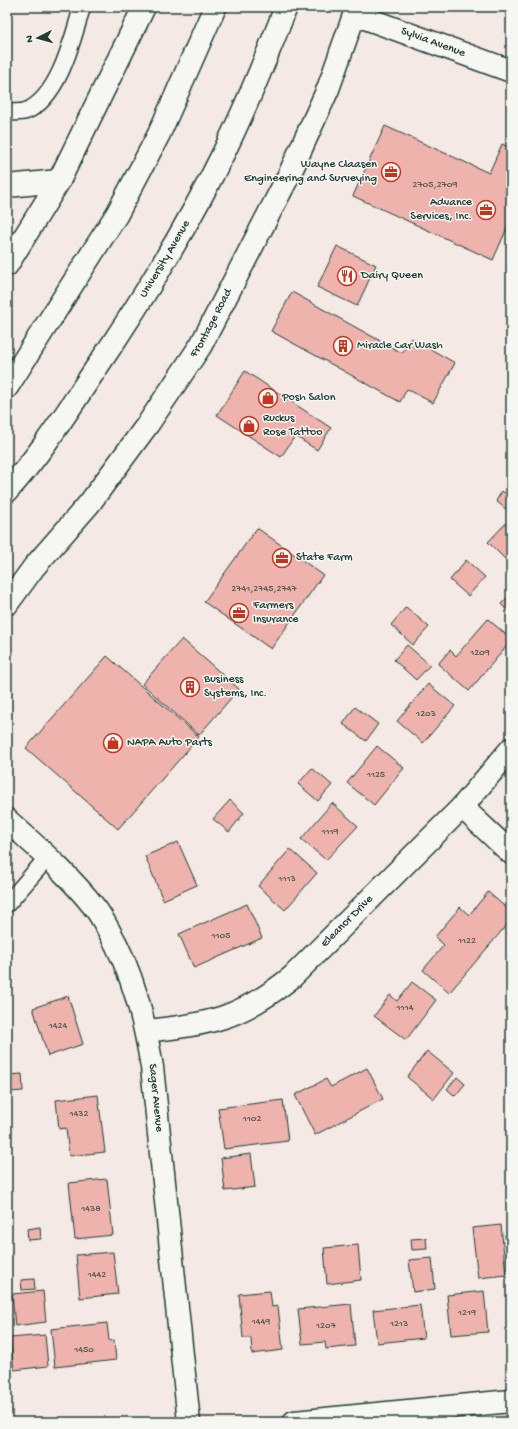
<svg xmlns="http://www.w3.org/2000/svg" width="518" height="1429" viewBox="0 0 518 1429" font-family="'Gochi Hand',sans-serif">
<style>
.building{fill:#eeb3ad;stroke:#1f3d34}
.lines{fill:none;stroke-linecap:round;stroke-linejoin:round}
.service-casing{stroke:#1f3d34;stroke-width:19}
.minor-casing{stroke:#1f3d34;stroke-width:25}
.primary-casing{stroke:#1f3d34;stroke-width:25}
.service{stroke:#f6f6f2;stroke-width:16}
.minor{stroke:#f6f6f2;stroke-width:22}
.primary{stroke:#f6f6f2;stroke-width:22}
.labels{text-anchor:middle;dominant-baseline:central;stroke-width:3;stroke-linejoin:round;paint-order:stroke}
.number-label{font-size:10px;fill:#535a52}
.street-label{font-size:12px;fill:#1f3d34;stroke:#f6f6f2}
.poi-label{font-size:12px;fill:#1f3d34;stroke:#f6f6f2;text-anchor:start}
</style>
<rect width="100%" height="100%" fill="#f4e9e4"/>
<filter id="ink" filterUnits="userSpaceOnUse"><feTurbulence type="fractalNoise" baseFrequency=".025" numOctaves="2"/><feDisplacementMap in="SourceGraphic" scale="8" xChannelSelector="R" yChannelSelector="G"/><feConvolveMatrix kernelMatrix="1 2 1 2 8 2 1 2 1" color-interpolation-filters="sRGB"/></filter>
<g filter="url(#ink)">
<g class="building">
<path d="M385,126l104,47 13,-29 9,4v71l-18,41 -140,-64z"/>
<path d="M337,246l39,19 -19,41 -40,-19z"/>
<path d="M292,292l110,61 9,-15 44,25 -22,40 -26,-14 -7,13 -129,-71z"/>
<path d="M245,371l86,57 -14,22 -22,-14 -14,21 -64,-42z"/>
<path d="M502,491l9,6v5l-5,7 -10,-8z"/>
<path d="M507,522l4,4 -1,38 -22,-22z"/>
<path d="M257,528l66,47 -52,74 -67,-47z"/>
<path d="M466,560l19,17 -17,19 -18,-16z"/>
<path d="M511,594v21l-10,-11z"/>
<path d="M406,607l23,20 -16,18 -22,-20z"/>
<path d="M488,619l23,20v2l-42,50 -31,-27 12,-14 6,6z"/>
<path d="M182,639l57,50 -40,46 -57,-51z"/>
<path d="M407,645l23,20 -14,15 -22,-20z"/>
<path d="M107,656l92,81 -81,92 -92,-81z"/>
<path d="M428,684l27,22 -32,37 -26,-22z"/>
<path d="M355,707l23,17 -12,17 -23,-17z"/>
<path d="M377,746l27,22 -30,37 -27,-22z"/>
<path d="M312,768l20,17 -14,16 -20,-17z"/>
<path d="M230,800l14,13 -15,19 -16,-13z"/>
<path d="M332,803l26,23 -32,34 -25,-21z"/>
<path d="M178,842l19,43 -34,15 -18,-44z"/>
<path d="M290,849l27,24 -32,37 -27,-24z"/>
<path d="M488,892l23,20v8l-62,73 -26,-23 21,-25 -9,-8 25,-30 9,8z"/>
<path d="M247,904l15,34 -68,30 -15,-34z"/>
<path d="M412,982l24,18 -30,40 -32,-24 16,-21 7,6z"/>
<path d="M68,996l15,48 -35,12 -15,-48z"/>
<path d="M427,1051l27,22 -20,26 -27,-22z"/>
<path d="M367,1068l16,31 -68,36 -20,-40 31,-16 5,8z"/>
<path d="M22,1074l1,17 -14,1 -2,-17z"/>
<path d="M457,1077l8,7 -10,12 -8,-7z"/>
<path d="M98,1095l7,57 -36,4 -3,-28 -7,1 -3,-29z"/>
<path d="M283,1100l5,41 -64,8 -6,-41z"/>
<path d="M251,1154l4,33 -30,4 -4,-33z"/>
<path d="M107,1179l6,56 -38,4 -6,-56z"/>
<path d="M501,1225l5,50 -28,3 -6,-50z"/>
<path d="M40,1227l1,12 -13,1 -1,-11z"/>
<path d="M511,1234v36h-2l-4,-35z"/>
<path d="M426,1238l1,11 -15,1 -1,-11z"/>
<path d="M358,1245l3,35 -34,4 -3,-36z"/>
<path d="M113,1252l5,42 -38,4 -4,-43z"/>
<path d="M432,1258l3,31 -22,3 -4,-32z"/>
<path d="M34,1279l1,10 -13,1 -1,-10z"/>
<path d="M43,1291l3,31 -31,4 -3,-32z"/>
<path d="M270,1291l2,16 6,-1 5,44 -31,4 -1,-16h-8l-4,-44z"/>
<path d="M484,1291l4,41 -37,3 -4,-40z"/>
<path d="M351,1304l4,42 -29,3 -1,-7 -23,2 -4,-35z"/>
<path d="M420,1305l4,33 -47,5 -4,-33z"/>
<path d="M107,1323l2,18 5,-1 2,20 -61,7 -4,-38z"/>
<path d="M45,1335l3,31 -34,4 -4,-32z"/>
</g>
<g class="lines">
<g class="service-casing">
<g id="service">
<path d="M7,112c6,0 13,1 19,-1 33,-13 47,-73 56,-104"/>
<path d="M7,904l41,-47"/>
</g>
</g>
<g class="minor-casing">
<g id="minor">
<path id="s1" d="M354,14l157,57"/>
<path d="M7,186l52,-5"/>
<path d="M7,265l52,-84 85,-174"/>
<path id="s2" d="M7,604l27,-37 55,-63 59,-80 53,-79 89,-172 38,-84 29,-82"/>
<path d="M462,807l49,46"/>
<path id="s3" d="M7,820c31,28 63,56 88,88 5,6 9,14 13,21 25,43 36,90 44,138l37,355"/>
<path id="s4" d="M146,1031c64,-7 94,-12 146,-54l170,-170 49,-58"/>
<path d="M294,1422l217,-21"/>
</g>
</g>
<g class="primary-casing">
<g id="primary">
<path d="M7,387l110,-173 42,-80 56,-127"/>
<path id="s5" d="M7,491c32,-35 58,-76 84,-115 49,-72 95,-146 133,-224 23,-47 43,-96 62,-145"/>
</g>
</g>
<use href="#service" class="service"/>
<use href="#minor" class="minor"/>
<use href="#primary" class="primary"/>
</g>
</g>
<defs>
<g id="office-ring" transform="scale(1)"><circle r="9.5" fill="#f6f6f2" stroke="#c8321e" stroke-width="1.5"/><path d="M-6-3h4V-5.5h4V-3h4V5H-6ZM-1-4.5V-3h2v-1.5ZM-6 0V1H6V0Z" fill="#c8321e"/></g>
<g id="restaurant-ring" transform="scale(1)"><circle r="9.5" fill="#f6f6f2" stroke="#c8321e" stroke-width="1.5"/><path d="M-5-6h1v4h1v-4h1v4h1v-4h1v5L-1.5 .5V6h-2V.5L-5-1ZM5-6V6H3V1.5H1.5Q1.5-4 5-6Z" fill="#c8321e"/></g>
<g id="building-ring" transform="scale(1)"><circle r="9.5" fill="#f6f6f2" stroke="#c8321e" stroke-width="1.5"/><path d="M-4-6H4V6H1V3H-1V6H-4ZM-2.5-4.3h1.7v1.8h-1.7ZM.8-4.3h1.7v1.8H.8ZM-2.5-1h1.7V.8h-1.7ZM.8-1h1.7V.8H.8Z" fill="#c8321e"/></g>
<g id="shop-ring" transform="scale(1)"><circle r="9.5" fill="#f6f6f2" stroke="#c8321e" stroke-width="1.5"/><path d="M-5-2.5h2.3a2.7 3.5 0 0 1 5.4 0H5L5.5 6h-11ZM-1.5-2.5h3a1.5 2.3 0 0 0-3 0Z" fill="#c8321e"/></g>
</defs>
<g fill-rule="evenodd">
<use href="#office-ring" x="391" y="172"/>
<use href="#office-ring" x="486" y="210"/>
<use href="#restaurant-ring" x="347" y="276"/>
<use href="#building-ring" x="343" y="346"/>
<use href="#shop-ring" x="268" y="398"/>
<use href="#shop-ring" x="249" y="426"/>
<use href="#office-ring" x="282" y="558"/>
<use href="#office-ring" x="239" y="613"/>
<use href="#building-ring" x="190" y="687"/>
<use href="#shop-ring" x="113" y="743"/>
</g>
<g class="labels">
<g class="number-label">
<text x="435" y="185">2705,2709</text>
<text x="264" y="589">2741,2745,2747</text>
<text x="480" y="653">1209</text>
<text x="426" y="714">1203</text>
<text x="376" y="775">1125</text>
<text x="330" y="832">1119</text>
<text x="287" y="879">1113</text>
<text x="221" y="936">1105</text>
<text x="467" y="941">1122</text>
<text x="405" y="1008">1114</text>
<text x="58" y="1026">1424</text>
<text x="79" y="1114">1432</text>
<text x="252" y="1119">1102</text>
<text x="91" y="1209">1438</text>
<text x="97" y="1275">1442</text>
<text x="467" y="1313">1219</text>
<text x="261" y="1322">1449</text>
<text x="399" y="1324">1213</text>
<text x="326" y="1326">1207</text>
<text x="84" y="1350">1450</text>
</g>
<g class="street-label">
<text stroke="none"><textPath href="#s1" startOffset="84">Sylvia Avenue</textPath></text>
<text stroke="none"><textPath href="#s5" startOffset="281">University Avenue</textPath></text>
<text stroke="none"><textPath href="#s2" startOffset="348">Frontage Road</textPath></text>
<text stroke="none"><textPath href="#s4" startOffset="237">Eleanor Drive</textPath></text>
<text stroke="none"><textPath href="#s3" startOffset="326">Sager Avenue</textPath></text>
</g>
<g class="poi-label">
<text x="377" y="165" text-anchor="end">Wayne Claasen<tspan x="377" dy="14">Engineering and Surveying</tspan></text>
<text x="472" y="203" text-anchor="end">Advance<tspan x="472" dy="14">Services, Inc.</tspan></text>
<text x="361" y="276">Dairy Queen</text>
<text x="357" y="346">Miracle Car Wash</text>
<text x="282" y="398">Posh Salon</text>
<text x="263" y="419">Ruckus<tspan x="263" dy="14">Rose Tattoo</tspan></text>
<text x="296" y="558">State Farm</text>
<text x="253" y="606">Farmers<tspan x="253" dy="14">Insurance</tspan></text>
<text x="204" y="680">Business<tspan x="204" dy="14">Systems, Inc.</tspan></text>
<text x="127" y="743">NAPA Auto Parts</text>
</g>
</g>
<rect width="518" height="1429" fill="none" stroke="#f6f6f2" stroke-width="24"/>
<rect x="12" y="12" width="494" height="1405" fill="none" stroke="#1f3d34" stroke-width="1.5" filter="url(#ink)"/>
<g transform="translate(38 38) rotate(264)" stroke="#f6f6f2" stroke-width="3" paint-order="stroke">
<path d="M0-3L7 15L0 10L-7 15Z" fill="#1f3d34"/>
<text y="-6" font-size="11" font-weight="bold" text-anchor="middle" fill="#1f3d34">N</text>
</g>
</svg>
